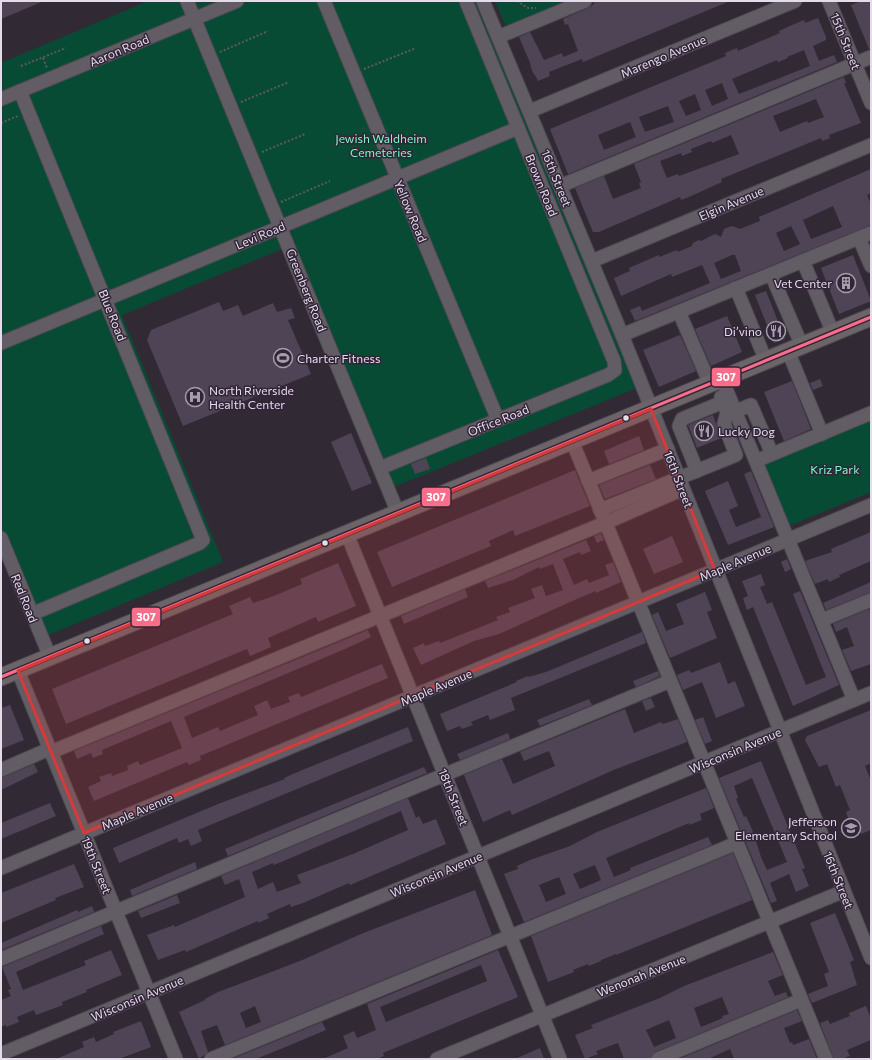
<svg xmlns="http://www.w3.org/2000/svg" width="872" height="1060" viewBox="0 0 872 1060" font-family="Commissioner,sans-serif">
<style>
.green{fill:#074b35}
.building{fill:#4f4455;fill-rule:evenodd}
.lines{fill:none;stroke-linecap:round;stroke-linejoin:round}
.minor-casing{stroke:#4d4851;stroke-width:15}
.major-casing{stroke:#4d4851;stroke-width:19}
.path{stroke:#5d5960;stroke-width:2;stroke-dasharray:2 2;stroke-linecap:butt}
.minor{stroke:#625c64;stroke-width:13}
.major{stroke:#6c6467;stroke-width:17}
.bus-1-casing{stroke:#322539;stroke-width:6}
.bus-1{stroke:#fb6d88;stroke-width:3}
.marked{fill:#d73a3b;fill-opacity:0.2;stroke:#d73a3b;stroke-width:3;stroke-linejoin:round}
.bus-dot{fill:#e4dce8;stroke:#322539;stroke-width:1.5}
.labels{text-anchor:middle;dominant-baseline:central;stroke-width:3;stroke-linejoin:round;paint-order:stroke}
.street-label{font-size:12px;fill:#e4dce8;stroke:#322539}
.park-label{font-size:12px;fill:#7cfcc4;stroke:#322539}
.poi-label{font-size:12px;fill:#e4dce8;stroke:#322539;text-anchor:end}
.line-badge{stroke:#322539;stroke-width:1.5}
.badge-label{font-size:11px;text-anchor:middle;font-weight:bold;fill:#fff}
</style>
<rect width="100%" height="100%" fill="#312a35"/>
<g class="green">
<path d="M148,1h329l160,387 -248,101 -5,6 -102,-246 -160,66 101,247 -177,74 -45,-86v-487z"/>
<path d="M495,1h79l-67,28z"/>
<path d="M871,417v75l-87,36 -26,-64z"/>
</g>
<g class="building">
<path d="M1,1h43l-43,18z"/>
<path d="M593,1h137l-147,61 -1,-3 -33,13 1,4 -12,5 -3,-6h-1l-4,-10h1l-12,-28 11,-5 14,28 18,-7 1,4 15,-6 -10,-27 -3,1 -2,-6 25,-11 6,-4z"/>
<path d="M861,1h10v48h-2l-18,-44z"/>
<path d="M818,18l8,19v3l-13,6 6,15 15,-6 3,7 -269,112 -18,-45 176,-73 -1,-3 12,-5 1,3 42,-18 -1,-2 13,-6 12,-5 1,3zM804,50l6,16 -71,28 -7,-15 45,-19 1,2 10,-4 -1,-1zM722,83l6,16 -16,7 -7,-16zM695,94l6,16 -15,6 -7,-15zM668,106l6,16 -29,10 -6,-15zM630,122l6,15 -32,13 -6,-15z"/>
<path d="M844,77l2,6h-2l17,40 -32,12 1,3 -8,3 -1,-3 -10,4 -90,37 1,3 -33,15 -8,3 -1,-3 -81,35h-6l-18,-44 29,-12 9,23 28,-11 -2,-5 2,-1 -7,-18zM816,99l8,18 -16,6 -1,-2 -27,11 -7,-16zM731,135l8,19 -60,22 -1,-2 -11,4 -7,-17 21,-8 1,3 10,-4 -1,-3 20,-8 1,2z"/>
<path d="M871,169v24l-4,2 4,9v21l-236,96 -5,-11 10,-4 2,5 68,-28 -8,-18 -30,12 -1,-3 -50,22 -7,-18 16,-7 -1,-3 30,-13v2l18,-7 1,2 14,-6 1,-3 6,-3 2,1 14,-7 6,3 3,-8 8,-3 8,3 20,-8 -1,-4zM833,206l9,21 -31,12 -8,-19zM791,226l9,18 -16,7 -8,-18zM732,255h3l6,16 -20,8 -7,-16z"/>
<path d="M853,255l18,46 -32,13 -18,-46z"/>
<path d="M766,291l19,48 -11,4 -19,-48z"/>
<path d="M219,302l4,9 15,-6 5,11 30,-13 4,9 14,-4 4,10 -7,2 23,54 -128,52 -36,-86 4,-10z"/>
<path d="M727,316l15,36 -31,14 -16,-37z"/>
<path d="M680,335l16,36 -37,16 -16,-37z"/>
<path d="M820,379l3,7 -10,4 -3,-7z"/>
<path d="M792,381l19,48 -27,12 -20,-49z"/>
<path d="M713,415l8,23 -24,10 -9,-23z"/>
<path d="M351,433l21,50 -20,8 -21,-49z"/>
<path d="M639,436l5,14 -35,14 -5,-13z"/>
<path d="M426,458l4,11 -15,5 -4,-10z"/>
<path d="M650,465l6,14 -51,20 -6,-14z"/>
<path d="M575,470l15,36 -75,30 -2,-6 -24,11 2,5 -99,41 -15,-35z"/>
<path d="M751,471l23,56 -46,18 -23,-54 23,-10 10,25 -9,4 7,17 25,-10 -17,-43z"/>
<path d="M871,532v29l-32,14 1,2 -11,5 -1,-3 -13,5 -10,-23 27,-9 -1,-3z"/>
<path d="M601,533l3,7 -7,3 -3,-7z"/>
<path d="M672,536l11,26 -29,12 -11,-25z"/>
<path d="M586,540l5,11 -10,4 -1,-3 -17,7 11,26 13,-6 2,4 20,-8 -4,-10 8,-3 8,20 -25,11v-2l-17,7 -80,36 -25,7 -53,24 -8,-17 11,-5 1,3 14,-5 1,2 58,-23 -2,-3 14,-5 -2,-4 27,-10 -4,-9 11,-4 4,11 17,-6 -10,-26 -13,5 -1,-2 -26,13 -25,8 -3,-7z"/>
<path d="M787,559l4,10 -6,3 -4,-10z"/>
<path d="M338,563l18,43 -38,16 -2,-5 -48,21 3,9 -21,9 -3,-7 -181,75 -14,-35 181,-75 -4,-8 21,-9 3,6 21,-7 28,-12 -2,-5z"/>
<path d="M761,574l4,11 -5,2 7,17 5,-2 34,83 20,-8 -33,-83 7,-3 39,94 -46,21 -40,-99 -6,3 -4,-12 5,-2 -6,-15z"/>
<path d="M871,582v10l-45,18 -3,-7z"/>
<path d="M465,589l3,8 -64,27 -3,-8z"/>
<path d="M705,592l7,18 -5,2 10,26 -47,20 -18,-43 6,-3 8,19 18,-7 -8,-20z"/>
<path d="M869,609l2,4v51l-20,7 -9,-21 12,-4 -7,-19 -11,5 -3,-8z"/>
<path d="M368,630l3,7 -26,12 -161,68 8,21 26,-11 2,4 38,-16 -4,-9 13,-6 4,9 19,-7 -2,-5 11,-4 2,4 81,-33 6,14 -188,78 1,4 -12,5 -2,-3 -93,39 -6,-14 13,-6 -2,-4 12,-4 1,3 16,-6 -1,-4 11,-5 2,4 42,-17 -11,-27 -69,29 1,4 -10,4 -2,-5 -14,6 -3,-8z"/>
<path d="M642,632l4,11 -135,55 4,12 -25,10 -2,-5 -17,7 2,3 -11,4 -2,-3 -13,5 -7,-17 77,-32 -1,-1 12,-5 1,1 17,-5z"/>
<path d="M720,662l8,22 7,-3 10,25 -29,12 -14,-36 -19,8 -6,-15 12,-5 2,3z"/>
<path d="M658,671l2,5 -24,11 -3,-6z"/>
<path d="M651,698l4,9 -9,4 -4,-10z"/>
<path d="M589,699l3,6 -52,21 -3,-6z"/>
<path d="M10,705l14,35 -23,9v-41z"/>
<path d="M625,709l9,24 27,-11 2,2 15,-5 9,23 -71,27 -104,46 -2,-5 -27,12 -19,-47 38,-16 11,25 42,-18 -6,-15 -25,10 -4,-9z"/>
<path d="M871,710v53l-6,3 6,15v49l-10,4 -7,-16 -5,2 -3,-8 4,-2 -10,-25 -4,2 -9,-23 -8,3 -14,-27 2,-4z"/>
<path d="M703,717l9,24 -7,3 -10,-24z"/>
<path d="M408,727l5,14 -215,89 4,11 -11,5 -3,-7 -9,4 -2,-5 -58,25 -6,-15 105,-44 67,-25 -1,-1 16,-7z"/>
<path d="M508,733l2,6 -50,21 -3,-6z"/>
<path d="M761,761l44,107 -3,1 7,17 -13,6 -7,-18 -19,9 7,18 -6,2 -52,-125zM752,778l35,84 -20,8 -6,-13 -9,-28 -6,-13 -2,1 -8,-18 2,-1 -4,-12z"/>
<path d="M34,764l4,8 -37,18v-12z"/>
<path d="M424,767l3,6 -199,83 -3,-7z"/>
<path d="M706,788l8,20 -14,6 2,6 -13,5v-2l-83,35 8,19 17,-7 -1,-2 78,-31 4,8 -188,77 -20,-48 14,-5 -1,-3 13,-6 40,-14 27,-14zM595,865l6,15 -21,9 -7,-15zM559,877l7,17 -20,8 -7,-17z"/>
<path d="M408,798l8,20 3,-2 4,8 13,-5 10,25 -96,41 -1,-2 -46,20 -12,4 -1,-3 -23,10 2,4 -11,5v-2l-72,31 -1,-2 -27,10 -11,-25 27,-10 1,2 70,-30 -6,-18 -14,6 -4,-9zM401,811l7,19 -55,24 -56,21 4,8 -24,9 -4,-10 -15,7 -6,-17 21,-9 1,2z"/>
<path d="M50,803l6,13 -55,23v-16z"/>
<path d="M733,853l19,47 -136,55v-1l-15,6v1l-12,5 -1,-2 -15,6 1,2 -26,10 -17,-46z"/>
<path d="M195,862l2,7 -65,27 -2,-6z"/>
<path d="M74,864l10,23 -29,11 1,2 -55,23v-30z"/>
<path d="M475,890l17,45 -267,110 -8,-20 -16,6 7,21 -9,7 -20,-47 26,-12v-1l13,-7 82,-31 61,-27zM255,1006l6,16 -15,6 -6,-15z"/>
<path d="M177,895l3,8 -39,15 -3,-7z"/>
<path d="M92,906l2,6 -93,38v-7l76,-33 1,2z"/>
<path d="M835,913l19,47 -4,2 7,23 -45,18 -4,-9 20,-8 -4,-12 5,-2 -19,-49z"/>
<path d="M101,926l3,8 -88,38 7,18 63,-25 -2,-4 27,-11 11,25 -36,15 1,2 -25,10 1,3 -27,10 -2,-5 -17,7 2,5 -13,5v-2l-5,2v-27l10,-4 -3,-6 3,-1 -9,-22z"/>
<path d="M498,950l20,47 -135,56 1,3 -8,3h-53l25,-11 -5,-12 11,-5 3,7 19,-8 -9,-26zM481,965l6,16 -101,41 -6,-15z"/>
<path d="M773,952l10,23 -15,6 7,15 11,-4 2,5 -133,55 -5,7h-26l-6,-16 -22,8 2,3 -13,5 -10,-24 18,-7 -2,-3 69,-27 24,-12zM722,997l7,17 -7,2 1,2 -22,9 -7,-19zM669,1020l7,18 -22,9 -8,-17z"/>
<path d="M866,1006l5,13v21l-24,10 3,6 -8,3h-8l-14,-36 8,-3 2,4 20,-8 -1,-3z"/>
<path d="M797,1010l5,11 -18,7 6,15 2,-1 1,3 16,-6 8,20h-83l-4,-10 -22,10h-29z"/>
<path d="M141,1021l10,26 -32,12h-63l28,-12 -2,-5 12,-5 2,5 18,-8 -1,-2z"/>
<path d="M322,1022l4,8 -38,16 -32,13h-24z"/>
<path d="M540,1048l4,11h-29z"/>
</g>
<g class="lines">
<g class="minor-casing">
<g id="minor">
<path d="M187,1l211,512"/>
<path d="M324,1l174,419"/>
<path d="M483,1l139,334 249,623"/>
<path d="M829,1l42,102"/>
<path d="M498,37l87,-36"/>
<path d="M20,91l183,449 -3,3 -168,71"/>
<path d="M1,99l236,-98"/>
<path d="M530,111l265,-110"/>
<path d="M560,186l311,-129"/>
<path d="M859,238l12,28"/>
<path d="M592,261l279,-116"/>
<path d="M803,261l30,72"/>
<path d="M771,274l31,72"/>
<path d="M736,288l30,73"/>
<path d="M679,312l31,72"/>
<path d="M622,335l249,-102"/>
<path d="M1,343l517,-215"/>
<path d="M788,351l34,83"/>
<path d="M722,379l132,321"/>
<path d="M736,411l15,-6 21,49"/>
<path d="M572,441l254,618"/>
<path d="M756,461l115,-48"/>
<path d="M380,468l228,-93 7,-5 -1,-9 -148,-360"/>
<path d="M697,471l-18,-45 3,-7 41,-17"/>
<path d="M588,481l80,-32"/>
<path d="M600,510l136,-55 -12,-31 3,-12 -6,-15"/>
<path d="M347,534l213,525"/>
<path d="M1,538l49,119"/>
<path d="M822,620l49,-20"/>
<path d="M18,671l158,388"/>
<path d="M51,752l554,-229 78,-34"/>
<path d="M1,770l48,-21"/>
<path d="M1,868l870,-363"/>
<path d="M1,959l669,-278"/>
<path d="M1,1054l870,-361"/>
<path d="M211,1059l526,-216"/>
<path d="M437,1059l407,-168"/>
<path d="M658,1059l143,-59"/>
</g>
</g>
<g class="major-casing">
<path id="major" d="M1,677l870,-360"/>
</g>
<g class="path">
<path d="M517,1l11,7h8"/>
<path d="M220,52l48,-21"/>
<path d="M43,58l4,10"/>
<path d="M21,66l45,-18"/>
<path d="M364,69l52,-21"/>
<path d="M241,102l48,-20"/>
<path d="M1,123l17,-7"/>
<path d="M262,152l43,-18"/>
<path d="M281,202l49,-21"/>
</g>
<use href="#minor" class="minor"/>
<use href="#major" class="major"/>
<g class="bus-1-casing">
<path id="bus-1" d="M1,677l870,-360"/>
</g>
<use href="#bus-1" class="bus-1"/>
</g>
<path class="marked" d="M651,409l64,161 -631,263 -66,-162z"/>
<defs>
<g id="building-ring" transform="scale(1)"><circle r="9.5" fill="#322539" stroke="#a59ea9" stroke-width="1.5"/><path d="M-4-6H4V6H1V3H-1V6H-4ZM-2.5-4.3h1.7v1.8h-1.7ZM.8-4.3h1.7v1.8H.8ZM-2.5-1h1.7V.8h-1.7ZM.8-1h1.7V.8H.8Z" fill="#a59ea9"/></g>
<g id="restaurant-ring" transform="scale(1)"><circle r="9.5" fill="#322539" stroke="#a59ea9" stroke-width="1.5"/><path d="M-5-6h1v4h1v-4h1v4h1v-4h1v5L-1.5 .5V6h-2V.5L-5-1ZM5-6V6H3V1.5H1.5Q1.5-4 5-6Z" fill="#a59ea9"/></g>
<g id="stadium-ring" transform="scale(1)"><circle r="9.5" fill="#322539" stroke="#a59ea9" stroke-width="1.5"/><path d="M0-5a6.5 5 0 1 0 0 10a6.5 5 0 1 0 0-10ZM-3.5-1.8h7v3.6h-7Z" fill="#a59ea9"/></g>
<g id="hospital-ring" transform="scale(1)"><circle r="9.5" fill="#322539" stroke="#a59ea9" stroke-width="1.5"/><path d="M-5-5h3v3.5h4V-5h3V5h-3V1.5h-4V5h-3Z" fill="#a59ea9"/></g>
<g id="school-ring" transform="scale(1)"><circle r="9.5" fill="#322539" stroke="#a59ea9" stroke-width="1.5"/><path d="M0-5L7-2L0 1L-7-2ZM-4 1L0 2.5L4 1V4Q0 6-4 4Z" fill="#a59ea9"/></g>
</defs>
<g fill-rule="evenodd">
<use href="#building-ring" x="846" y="283"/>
<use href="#restaurant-ring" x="776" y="331"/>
<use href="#stadium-ring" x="283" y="358"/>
<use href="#hospital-ring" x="195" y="397"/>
<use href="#restaurant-ring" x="704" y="431"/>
<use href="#school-ring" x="851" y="828"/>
</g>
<g class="bus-dot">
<circle cx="626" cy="418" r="3.5"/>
<circle cx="325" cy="543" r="3.5"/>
<circle cx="87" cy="641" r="3.5"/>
</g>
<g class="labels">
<g class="street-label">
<text transform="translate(846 41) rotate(68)">15th Street</text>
<text transform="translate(119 50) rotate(-23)">Aaron Road</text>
<text transform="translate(663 56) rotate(-23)">Marengo Avenue</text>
<text transform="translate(557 178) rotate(68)">16th Street</text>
<text transform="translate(542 185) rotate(68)">Brown Road</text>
<text transform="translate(731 203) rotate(-23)">Elgin Avenue</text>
<text transform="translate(411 211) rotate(67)">Yellow Road</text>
<text transform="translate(260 235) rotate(-23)">Levi Road</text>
<text transform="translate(307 290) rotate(68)">Greenberg Road</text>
<text transform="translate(113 315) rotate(68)">Blue Road</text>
<text transform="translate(498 420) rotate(-22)">Office Road</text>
<text transform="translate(679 479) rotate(69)">16th Street</text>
<text transform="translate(735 562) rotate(-23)">Maple Avenue</text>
<text transform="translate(25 598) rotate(68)">Red Road</text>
<text transform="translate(436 687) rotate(-23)">Maple Avenue</text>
<text transform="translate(735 750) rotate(-23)">Wisconsin Avenue</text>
<text transform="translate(454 797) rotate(68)">18th Street</text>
<text transform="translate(137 811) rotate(-23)">Maple Avenue</text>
<text transform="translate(97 865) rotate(68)">19th Street</text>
<text transform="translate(436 874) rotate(-23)">Wisconsin Avenue</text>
<text transform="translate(839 880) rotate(68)">16th Street</text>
<text transform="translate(641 975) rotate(-22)">Wenonah Avenue</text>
<text transform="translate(137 998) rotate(-23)">Wisconsin Avenue</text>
</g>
<g class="park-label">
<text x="381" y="138">Jewish Waldheim<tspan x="381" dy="14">Cemeteries</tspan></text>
<text x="835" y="469">Kriz Park</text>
</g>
<g class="poi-label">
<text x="832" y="283">Vet Center</text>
<text x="762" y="331">Di’vino</text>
<text x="297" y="358" text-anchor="start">Charter Fitness</text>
<text x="209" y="390" text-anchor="start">North Riverside<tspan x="209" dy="14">Health Center</tspan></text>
<text x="718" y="431" text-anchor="start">Lucky Dog</text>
<text x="837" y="821">Jefferson<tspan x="837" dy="14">Elementary School</tspan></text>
</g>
</g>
<g class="line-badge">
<rect x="711" y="367" width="30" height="20" rx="4" fill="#fb6d88"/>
<rect x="421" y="487" width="30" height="20" rx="4" fill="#fb6d88"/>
<rect x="131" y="607" width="30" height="20" rx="4" fill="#fb6d88"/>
</g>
<g class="badge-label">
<text x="726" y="381">307</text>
<text x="436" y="501">307</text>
<text x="146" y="621">307</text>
</g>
<rect width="872" height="1060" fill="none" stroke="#e4dce8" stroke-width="4"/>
</svg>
